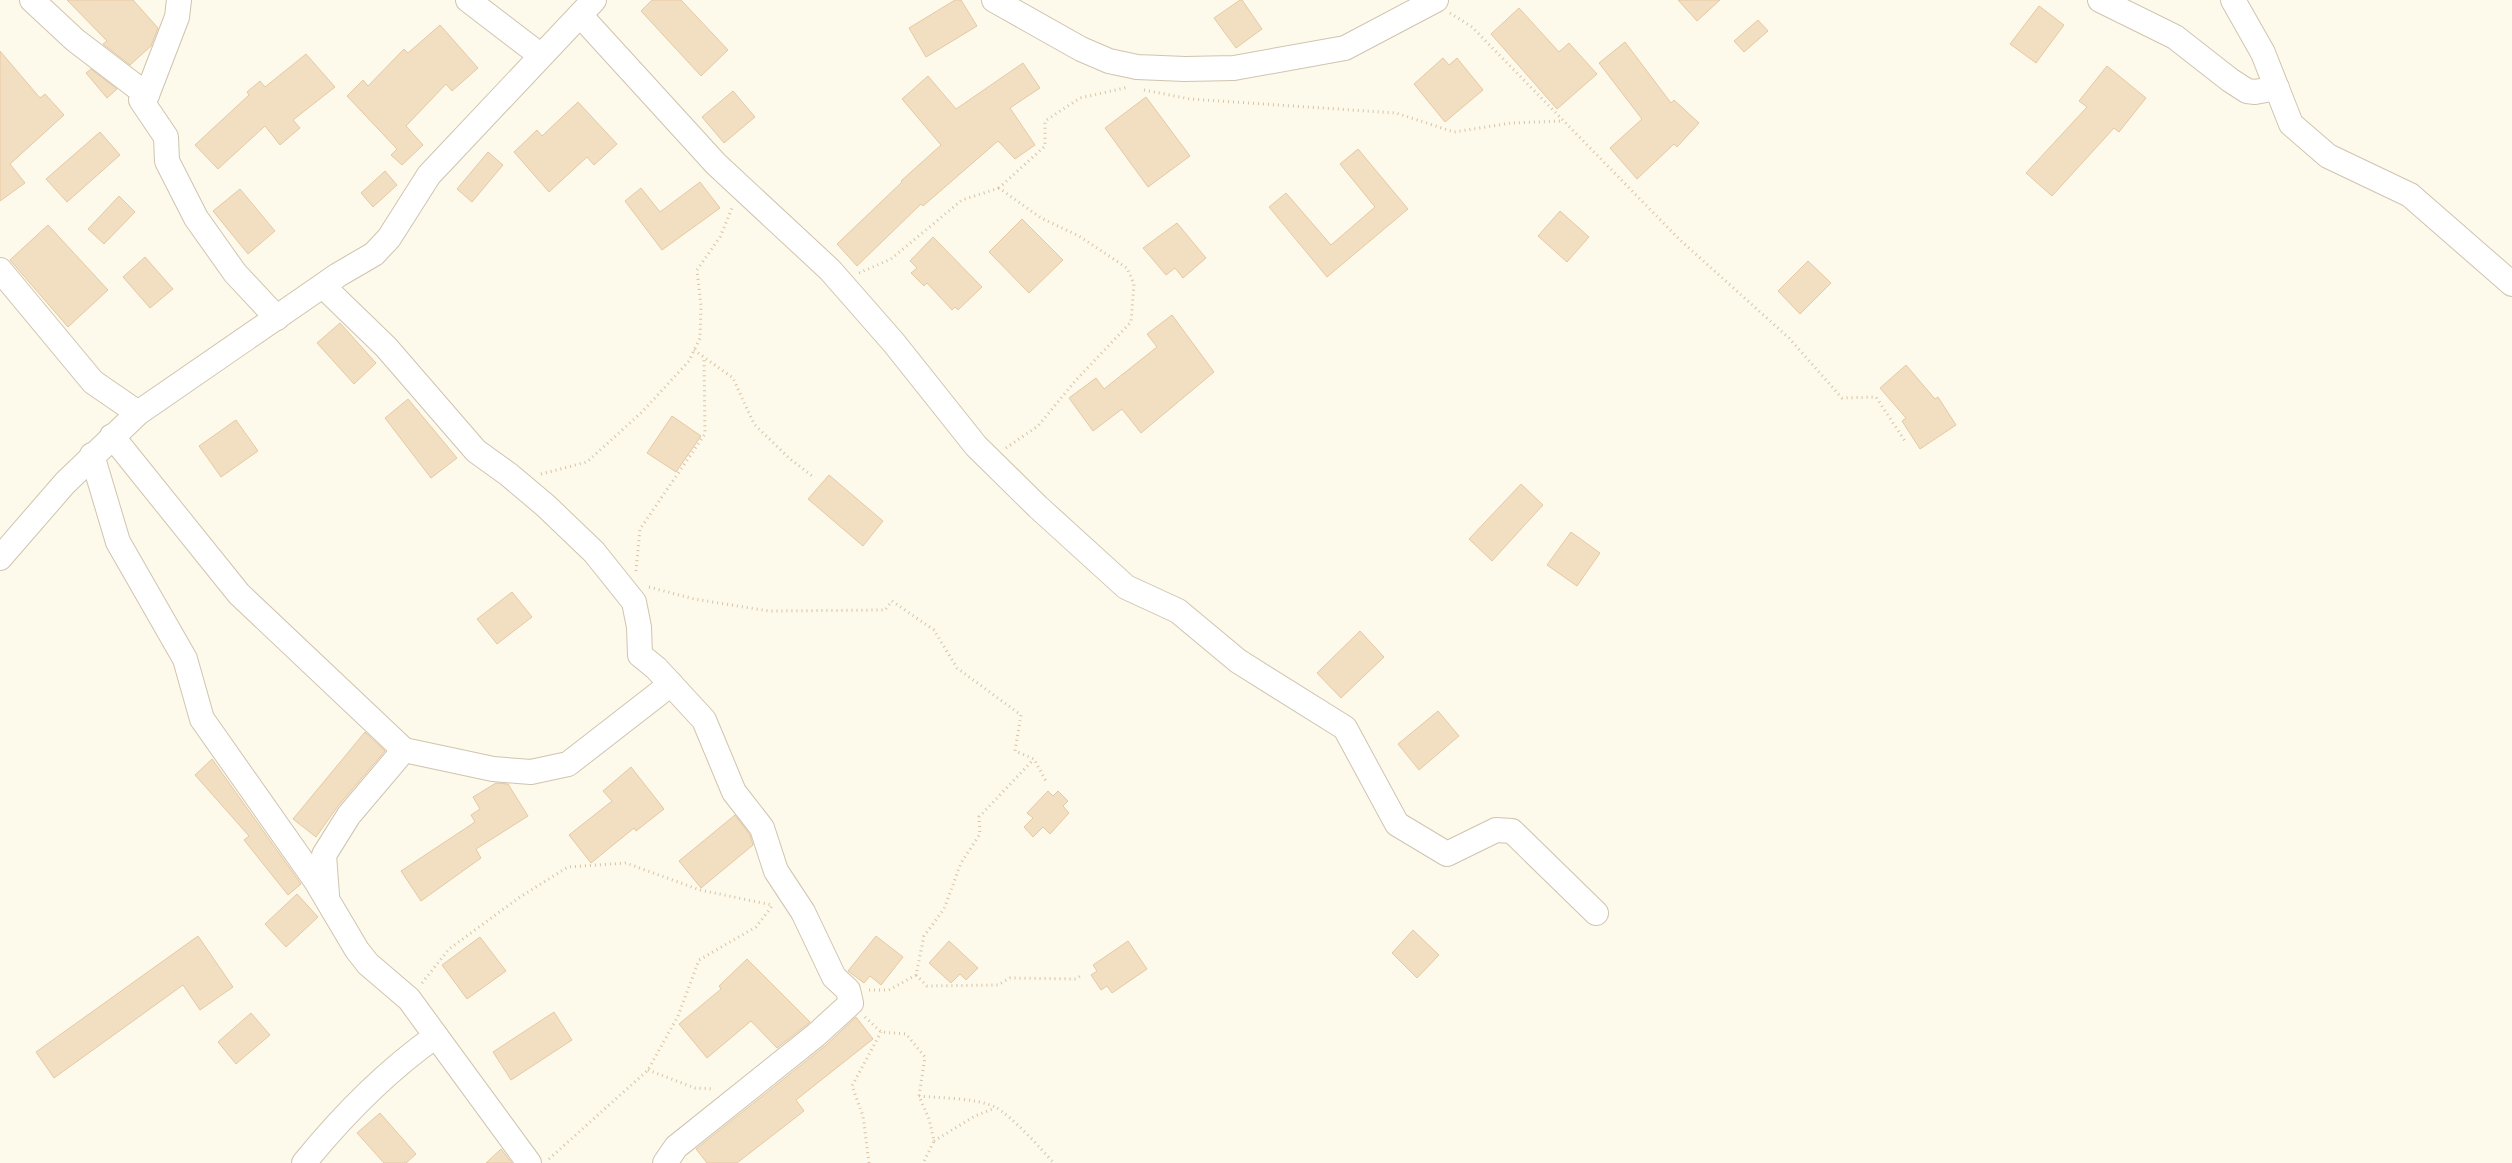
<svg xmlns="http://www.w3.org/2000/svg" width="2512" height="1163" viewBox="0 0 2512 1163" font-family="Overpass,sans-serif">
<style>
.building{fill:#f2dfc2;stroke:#e5c9a2}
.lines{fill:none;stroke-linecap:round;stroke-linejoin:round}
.minor-casing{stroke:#d0c4af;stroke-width:26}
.path{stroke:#d8c3a4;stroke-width:3;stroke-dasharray:1 4;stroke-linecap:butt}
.minor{stroke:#fff;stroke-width:24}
</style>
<rect width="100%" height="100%" fill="#fdf9eb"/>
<g class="building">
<path d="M67,0h66l25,28 -7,18 -21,19 -27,-21 4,-3z"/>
<path d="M652,0h29l47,50 -27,26 -60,-65z"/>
<path d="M955,0h6l16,26 -51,31 -17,-29z"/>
<path d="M1240,0h2l20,29 -26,19 -22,-30z"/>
<path d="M1678,0h42l-23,21z"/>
<path d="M2039,6l25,19 -28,38 -26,-19z"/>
<path d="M1519,8l40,44 10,-9 28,31 -40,35 -66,-75z"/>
<path d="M1758,20l10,11 -24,21 -10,-11z"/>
<path d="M440,25l38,43 -26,23 -6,-7 -40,42 17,19 -21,20 -11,-10 6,-6 -50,-53 16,-16 5,6 36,-37 4,4z"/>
<path d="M1625,42l46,61 3,-3 25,23 -22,24 -3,-3 -37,35 -27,-31 32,-29 -43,-56z"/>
<path d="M0,51l40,47 5,-4 19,21 -54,49 15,19 -25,18z"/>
<path d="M306,54l29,33 -42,33 7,8 -20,17 -15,-19 -47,43 -23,-24 54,-50 -2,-3 13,-11 5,6z"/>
<path d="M1443,58l6,7 8,-7 26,32 -38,32 -31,-38z"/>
<path d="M1023,63l17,25 -30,20 25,37 -20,14 -17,-18 -75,65 -2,-2 -64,62 -20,-22 65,-62 -1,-1 40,-36 -39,-46 26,-23 28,33z"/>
<path d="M2107,66l39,32 -27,34 -5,-4 -62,68 -26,-23 61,-66 -8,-6z"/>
<path d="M91,69l26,20 -10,9 -21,-25z"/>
<path d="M733,91l22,26 -31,26 -22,-26z"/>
<path d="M1146,97l44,59 -42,31 -43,-59z"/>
<path d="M578,102l39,42 -23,21 -7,-8 -38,35 -35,-40 23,-22 5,6z"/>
<path d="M100,132l20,23 -53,47 -21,-23z"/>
<path d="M1358,149l50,60 -81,68 -58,-70 17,-14 45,52 44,-38 -35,-43z"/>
<path d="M488,152l15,13 -31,37 -15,-13z"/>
<path d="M385,171l12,14 -24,22 -12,-14z"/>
<path d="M700,182l20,26 -58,42 -37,-49 16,-13 19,24z"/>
<path d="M240,189l35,42 -27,23 -35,-43z"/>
<path d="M119,196l16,16 -31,32 -16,-15z"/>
<path d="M1560,211l29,26 -22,25 -29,-26z"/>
<path d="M1022,219l41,41 -34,33 -40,-41z"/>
<path d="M1177,223l29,35 -23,20 -8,-10 -9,7 -23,-27z"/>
<path d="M48,225l60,65 -40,37 -58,-67z"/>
<path d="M933,237l49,50 -24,23 -3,-3 -3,3 -25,-27 -3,3 -13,-13 6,-5 -7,-7z"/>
<path d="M145,257l28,32 -23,19 -27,-31z"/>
<path d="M1808,261l23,22 -31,31 -22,-23z"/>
<path d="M1172,315l42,57 -73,61 -19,-24 -29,22 -24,-33 27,-20 8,11 53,-42 -10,-13z"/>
<path d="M340,323l36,40 -22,21 -37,-41z"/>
<path d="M1906,365l29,34 3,-2 18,28 -36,24 -18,-28 4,-3 -26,-30z"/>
<path d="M408,399l49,59 -26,20 -46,-60z"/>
<path d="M672,416l29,20 -25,36 -29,-19z"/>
<path d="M236,420l22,31 -37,26 -22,-31z"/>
<path d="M829,475l54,46 -20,25 -55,-47z"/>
<path d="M1521,484l22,21 -51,56 -23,-22z"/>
<path d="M1571,532l29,21 -23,33 -30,-21z"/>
<path d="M512,592l20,25 -35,27 -20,-25z"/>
<path d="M1360,631l24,26 -43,41 -24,-25z"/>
<path d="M1438,711l21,25 -40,34 -21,-26z"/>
<path d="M365,732l20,19 -47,55 -22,31 -23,-18z"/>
<path d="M212,759l89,125 -13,11 -44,-55 5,-4 -54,-61z"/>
<path d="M631,767l33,42 -28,22 -2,-3 -43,35 -22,-28 43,-34 -9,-10z"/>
<path d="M496,783l12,1 20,32 -52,33 5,9 -60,43 -20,-30 74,-49 -4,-7 9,-6 -7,-12z"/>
<path d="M1048,791l5,5 5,-5 10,10 -5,5 6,7 -19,21 -7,-7 -10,10 -9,-10 9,-9 -6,-5z"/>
<path d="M735,815l15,20 3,10 -52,43 -22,-27z"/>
<path d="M297,894l21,23 -32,30 -21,-23z"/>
<path d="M1413,930l26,25 -22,23 -25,-25z"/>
<path d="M198,936l35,51 -33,23 -17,-25 -129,93 -18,-26z"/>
<path d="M876,936l27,21 -22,28 -11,-9 -6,7 -16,-12z"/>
<path d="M480,937l26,34 -39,28 -25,-34z"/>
<path d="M949,941l29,27 -12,12 -6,-6 -9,9 -22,-20z"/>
<path d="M1128,941l19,28 -35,24 -5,-7 -6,4 -10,-15 6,-4 -4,-6z"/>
<path d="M747,959l63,63 -33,26 -26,-27 -44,37 -28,-34 42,-35 -2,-3z"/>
<path d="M554,1012l18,28 -61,40 -18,-28z"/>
<path d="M251,1013l19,22 -34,29 -18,-22z"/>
<path d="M856,1017l17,22 -77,61 8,11 -67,52h-30l-11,-14 129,-103z"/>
<path d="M380,1113l36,41 -10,9h-22l-27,-30z"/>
<path d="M501,1149l11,14h-26z"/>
</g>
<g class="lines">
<g class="minor-casing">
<g id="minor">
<path d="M32,0l43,40 72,55 -6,5 25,37 1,24 29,57 39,55 42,45"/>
<path d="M468,0l72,55"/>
<path d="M994,0l87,49 28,12 28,6 48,2 49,-1 111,-20 91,-48"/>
<path d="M2100,0l75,37 55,43 17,11 8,1 22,-4"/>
<path d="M2233,0l30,53 28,71 37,32 82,39 102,89"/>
<path d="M580,15l136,149 114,106 64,73 82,103 62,61 88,80 52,24 60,50 107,67 52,96 50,30 49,-24 16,1 84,82"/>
<path d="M147,95l30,-78 2,-17"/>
<path d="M0,270l93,112 45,31"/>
<path d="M324,287l62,60 90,104 32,23 38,32 48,46 40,50 5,25 1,28 16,13 48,52 30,72 28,36 14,43 27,41 31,65 14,13 3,13 -35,32 -140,112 -11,16"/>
<path d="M112,436l127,158 165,156 89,19 38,3 37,-8 103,-80"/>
<path d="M92,455l26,87 67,117 17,60 114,162 41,69 11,14 41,35 27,37 93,127"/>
<path d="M0,558l65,-75 73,-70 200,-138 36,-21 15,-16 40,-63 165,-175"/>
<path d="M327,895l-3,-40 25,-40 55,-65"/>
<path d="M304,1163c39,-48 81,-91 132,-127"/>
</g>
</g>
<g class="path">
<path d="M1450,13l22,14 207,212 110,99 53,60 34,-1 29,44"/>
<path d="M1144,90l46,9 206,14 58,19 57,-9 52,-2"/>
<path d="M859,273l32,-14 71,-59 37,-12"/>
<path d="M694,350l39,28 21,46 35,34 23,18"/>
<path d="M1006,448l32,-22 38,-46 55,-58 3,-38 -7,-16 -48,-32 -38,-18 -42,-30 46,-42v-25l35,-23 49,-11"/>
<path d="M541,474l46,-12 55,-50 47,-51 11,-23 1,-32 -4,-36 23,-33 13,-31"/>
<path d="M636,571l4,-42 65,-95 -1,-77"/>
<path d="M649,587l45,12 75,12 116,-1 7,-9 42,29 23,38 64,47 -6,36 19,8 13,24"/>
<path d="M916,975l11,11 71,-1 12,-7 66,1 6,-4"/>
<path d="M422,983l27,-34 71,-52 48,-30 58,-4 74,27 72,15"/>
<path d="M869,990h20l27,-15 8,-39 20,-27 17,-46 19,-29 -1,-17 55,-58"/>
<path d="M865,1017l16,15 25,2 19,23 -6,39 10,23 5,22 -11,22"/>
<path d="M648,1070l47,18 19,1"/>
<path d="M919,1096c20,2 58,2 76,11 17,9 45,41 59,56"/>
<path d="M934,1141l41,-25 20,-8"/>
<path d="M549,1159l99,-89 30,-54 21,-56 57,-33 17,-22"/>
<path d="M869,1163l-6,-47 -11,-30 29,-54"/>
</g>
<use href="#minor" class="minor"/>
</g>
</svg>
